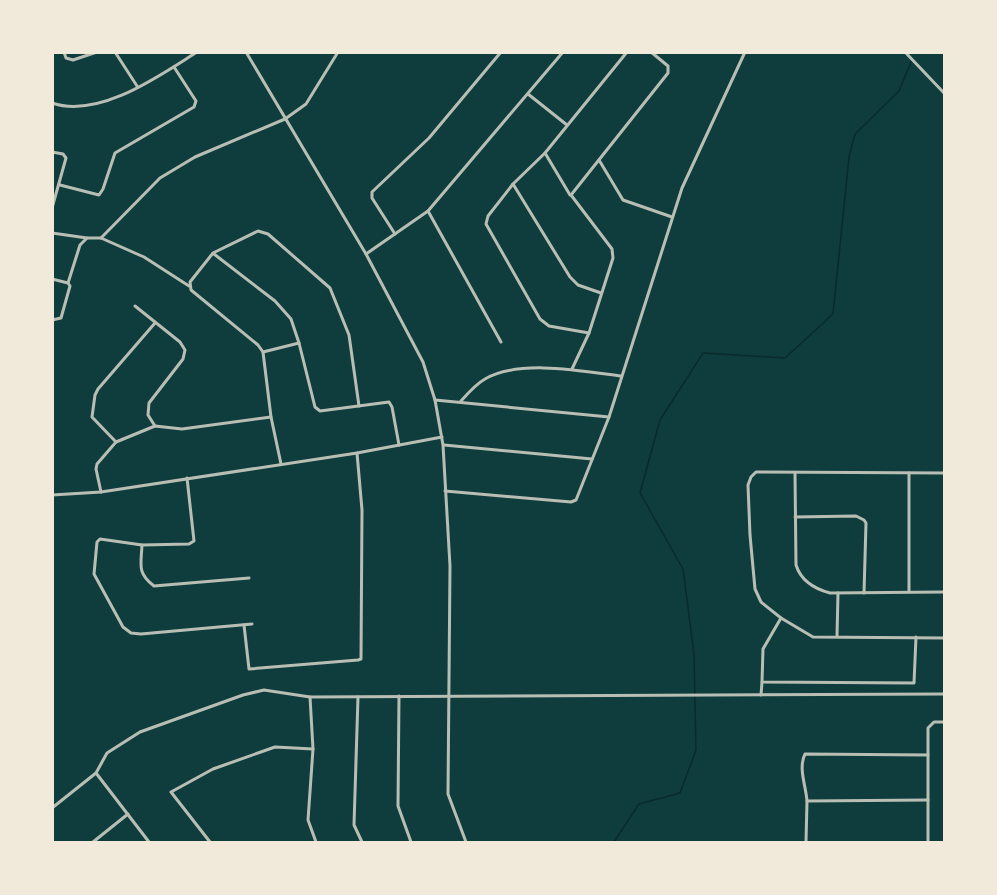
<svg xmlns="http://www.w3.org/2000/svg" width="997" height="895" viewBox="0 0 997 895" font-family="Lora,serif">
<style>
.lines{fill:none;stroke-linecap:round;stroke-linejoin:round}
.stream{stroke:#0a2a2b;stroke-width:1.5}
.minor{stroke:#b8beb3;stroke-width:3}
</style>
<rect width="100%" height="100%" fill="#0f3d3e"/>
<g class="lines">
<path class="stream" d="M614,842l25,-38 41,-11 16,-43 -2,-96 -11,-85 -43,-76 20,-73 43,-67 82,5 48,-44 16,-157 6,-23 44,-43 12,-29"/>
<g class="minor">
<path d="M64,52l2,6 7,2 24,-8"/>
<path d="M115,52l22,34"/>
<path d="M246,52l120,202 57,108 12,38 8,45 7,121 -2,228 18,48"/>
<path d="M627,52l-82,101 -32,31 -25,32 -2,8 54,95 9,7 40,7 24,-75 -1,-9 -41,-54 97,-122v-7l-17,-14"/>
<path d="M905,52l39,41"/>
<path d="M528,94l39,31"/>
<path d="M52,103c47,16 107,-27 145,-51"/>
<path d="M52,152l11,2 3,4 -14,50"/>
<path d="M545,153l25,42"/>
<path d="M599,160l24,40 49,17"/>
<path d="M513,184l57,93 8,8 23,8"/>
<path d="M60,185l39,10 4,-6 12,-36 79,-46 2,-6 -22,-34"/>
<path d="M428,211l73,131"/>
<path d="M52,233l35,5h14l43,19 45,29"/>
<path d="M395,234l-23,-36v-6l57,-54 72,-86"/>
<path d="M101,238l59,-60 35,-21 90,-38 21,-15 32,-52"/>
<path d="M214,254l61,47 16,18 8,24"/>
<path d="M366,254l62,-43 135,-159"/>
<path d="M52,279l16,4 2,3 -9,32 -9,2"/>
<path d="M68,283l12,-38 7,-7"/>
<path d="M135,306l45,36 5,8 -2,9 -34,44 -1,12 7,11"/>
<path d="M263,352l36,-9 16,64 5,4 69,-9 3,5 7,38"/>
<path d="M572,369l17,-36"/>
<path d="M435,400l174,17"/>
<path d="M461,401c7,-8 15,-17 24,-22 34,-20 98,-8 136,-3"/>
<path d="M116,442l39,-16 27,3 89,-12"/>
<path d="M444,445l148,14"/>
<path d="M281,464l-10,-47 -8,-65 -5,-7 -67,-55 -1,-8 23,-29 45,-22 10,3 62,54 19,47 10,71"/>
<path d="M795,473l1,92c5,16 19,24 34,28l114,-1"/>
<path d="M944,473l-188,-1 -5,5 -3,8 2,50 5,54 6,13 20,16 32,19 131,1"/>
<path d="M187,478l7,63 -5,3 -47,1 -42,-6 -3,3 -3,32 29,53 8,6 10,1 111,-10"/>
<path d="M445,491l126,11 5,-2 33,-83 73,-229 63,-136"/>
<path d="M101,492l-5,-23 1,-5 19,-22 -24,-25 3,-22 3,-6 57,-66"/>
<path d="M52,495l49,-3 256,-39 85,-16"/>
<path d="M795,517l61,-1 8,4 2,3 -2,70"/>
<path d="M142,545c-1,20 -5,28 12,41l95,-8"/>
<path d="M909,591v-118"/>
<path d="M781,618l-18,31 -1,33 152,1 2,-46"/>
<path d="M244,625l5,44 109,-9 3,-1 1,-149 -5,-57"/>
<path d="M837,636l1,-43"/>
<path d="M761,695l1,-13"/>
<path d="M399,696l-1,110 13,36"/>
<path d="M310,697l3,52 -5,71 8,22"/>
<path d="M358,697l-4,128 8,17"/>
<path d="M96,773l53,69"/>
<path d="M807,801c-1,-15 -9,-33 -2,-47l123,1"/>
<path d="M52,808l44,-35 11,-20 33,-21 103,-37 21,-5 46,7 634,-3"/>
<path d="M93,842l35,-28"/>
<path d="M210,842l-39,-50 42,-23 62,-22 38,2"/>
<path d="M806,842l1,-41 121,-1"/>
<path d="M928,842v-114l6,-6h10"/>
</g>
</g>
<rect width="997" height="895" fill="none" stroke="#f1e9da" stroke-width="108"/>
</svg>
